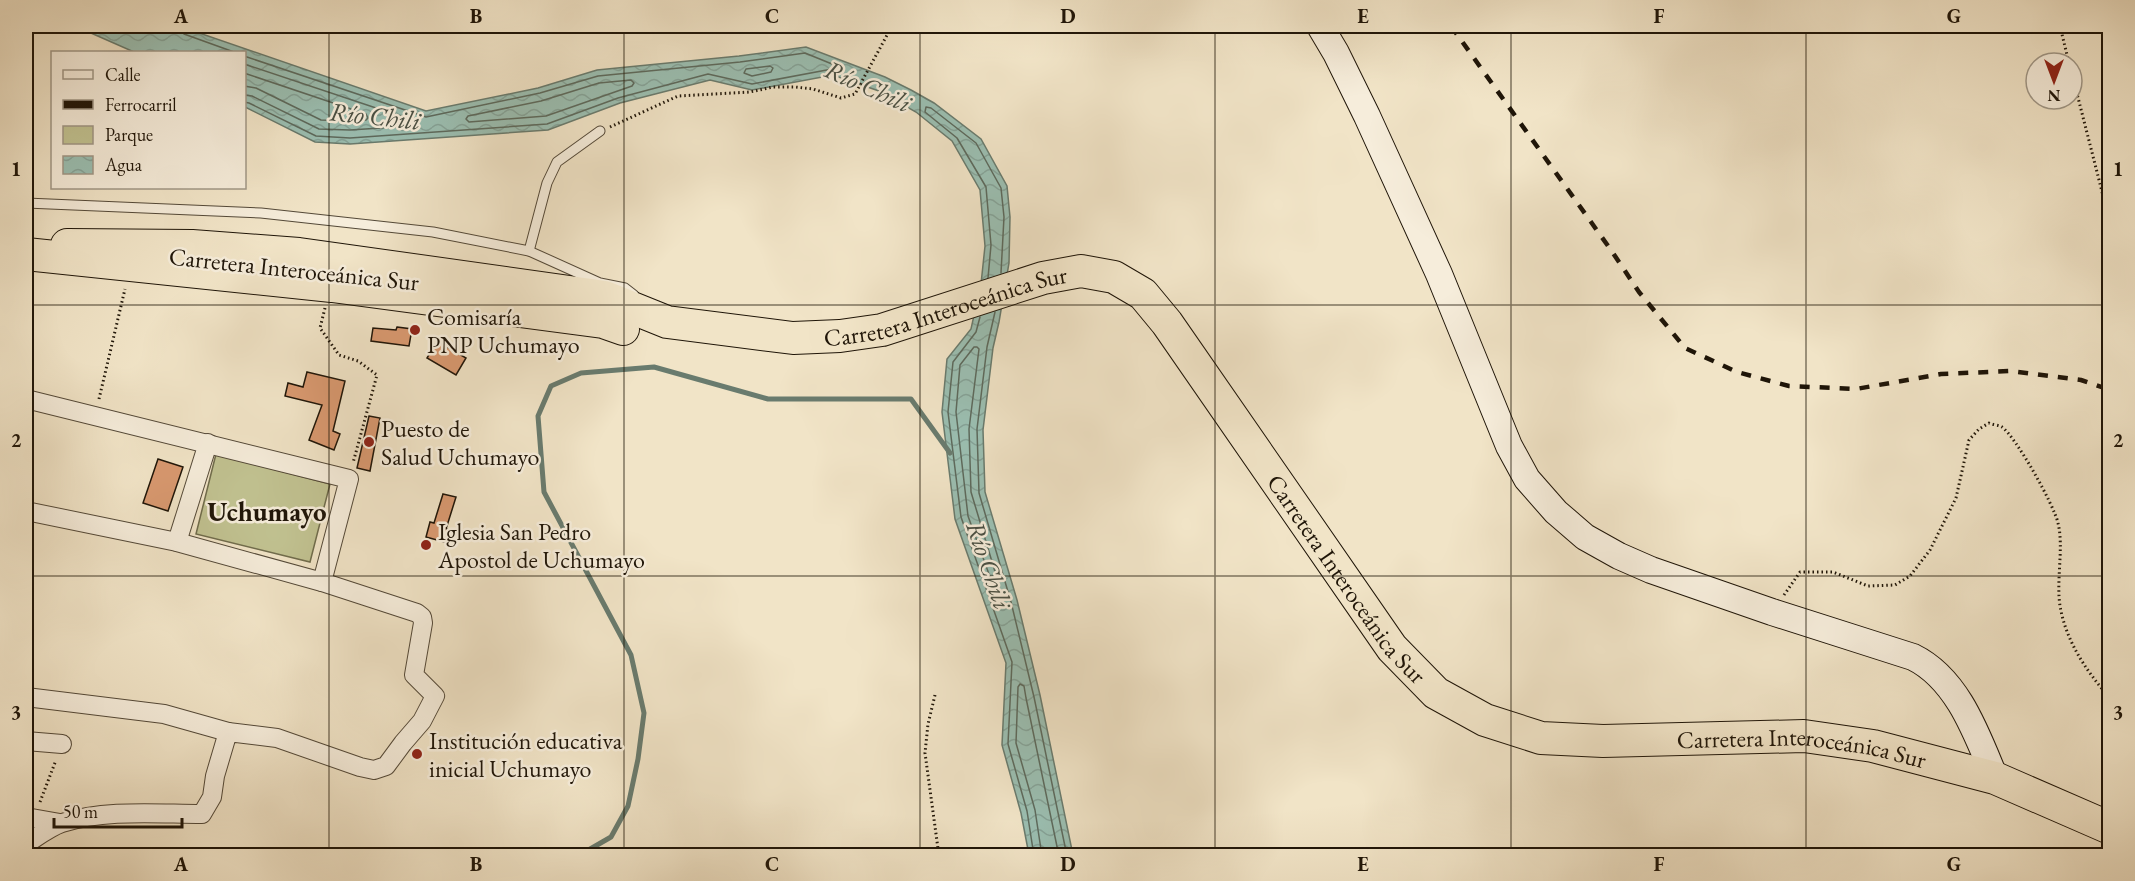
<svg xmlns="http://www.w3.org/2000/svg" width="2135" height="881" viewBox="0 0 2135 881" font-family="'EB Garamond',serif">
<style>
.park{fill:#c1c291;stroke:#706c4c;stroke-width:1.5}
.water{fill:url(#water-waves);stroke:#697b6e;stroke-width:1.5}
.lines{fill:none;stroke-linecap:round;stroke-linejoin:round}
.shore{stroke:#5d6a5d;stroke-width:1.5}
.stream{stroke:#697b6e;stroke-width:5}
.building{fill:#d99970;stroke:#1f1508;stroke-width:1.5}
.lane-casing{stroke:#544938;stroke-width:11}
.street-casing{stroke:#544938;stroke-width:20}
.secondary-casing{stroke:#1f1508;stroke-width:28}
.highway-casing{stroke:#1f1508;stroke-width:34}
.path{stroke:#1f1508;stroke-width:3;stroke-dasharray:1.5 3;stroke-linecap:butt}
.lane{stroke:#f6eddb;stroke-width:9}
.street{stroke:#f6eddb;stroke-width:18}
.secondary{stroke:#f6eddb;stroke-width:26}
.highway{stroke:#f1e4c7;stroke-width:32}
.rail{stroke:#1f1508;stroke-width:4.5;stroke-dasharray:10 10;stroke-linecap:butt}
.grid{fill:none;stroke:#1f1508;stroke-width:1.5;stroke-opacity:0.55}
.poi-dot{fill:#8f2418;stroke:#f6eddb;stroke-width:2}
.labels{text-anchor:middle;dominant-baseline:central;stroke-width:5;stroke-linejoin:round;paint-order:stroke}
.street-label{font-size:24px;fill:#1f1508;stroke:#f6eddb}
.poi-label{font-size:24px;fill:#1f1508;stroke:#f6eddb;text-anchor:start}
.water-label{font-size:26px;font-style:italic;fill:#4a5044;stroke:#f6eddb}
.quarter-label{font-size:27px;font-weight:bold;fill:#1f1508;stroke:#f6eddb}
.neatline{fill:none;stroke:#1f1508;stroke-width:2}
.grid-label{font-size:20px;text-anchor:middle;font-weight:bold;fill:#1f1508}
</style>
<defs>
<pattern id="water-waves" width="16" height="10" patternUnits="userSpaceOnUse" patternTransform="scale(1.5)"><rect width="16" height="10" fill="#9bbfb2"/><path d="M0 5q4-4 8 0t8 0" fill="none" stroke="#85a398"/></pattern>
</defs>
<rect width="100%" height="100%" fill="#f1e4c7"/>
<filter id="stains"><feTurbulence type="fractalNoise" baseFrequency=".00333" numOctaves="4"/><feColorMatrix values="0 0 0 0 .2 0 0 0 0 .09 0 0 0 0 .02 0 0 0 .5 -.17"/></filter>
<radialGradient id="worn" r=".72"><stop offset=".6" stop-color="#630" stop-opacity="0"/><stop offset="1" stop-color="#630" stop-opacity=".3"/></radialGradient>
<path class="park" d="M216,454l114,30 -20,78 -114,-28z"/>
<path class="water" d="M75,26h104l247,85 112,-23 59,-18 142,-14 67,-9 79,30 26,13 23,13 47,36 26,47 3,31 -1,46 -10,59 -6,26 -10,82 2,62 32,108 23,95 33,160h-44l-8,-42 -19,-68 4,-82 -51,-144 -13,-107 5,-53 24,-30 10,-45 4,-38 -5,-56 -28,-49 -36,-29 -37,-21 -46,-16 -81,15 -42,-10 -90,23 -72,27 -198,14 -35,-2 -70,-35 -1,-55h-110z"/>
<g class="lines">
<g class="shore">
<path d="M179,26l1,4 4,4 50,18"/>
<path d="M244,56l182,61 114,-24 58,-17 142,-14 65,-9 27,11 2,2 -2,3 -80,15 -44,-10 -90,24 -71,26 -197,14 -34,-2 -67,-33 -5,-1"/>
<path d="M244,64l168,56 2,3 -3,3 -61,4 -31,-1 -67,-33 -8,-1"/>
<path d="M770,66l3,2 -2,4 -19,4 -8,-3 2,-4z"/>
<path d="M244,73l122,41 2,4 -2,2 -16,1 -29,-1 -65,-32 -12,-2"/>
<path d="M631,80l3,3 -2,3 -86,30 -77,6 -3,-3 2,-3 73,-15 58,-18z"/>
<path d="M988,278l3,-33 -5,-58 -29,-49 -32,-26 1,-5 5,1 45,35 25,45 3,29 -3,56"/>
<path d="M995,312l-8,35 -10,82 2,64 32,109 23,95 33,159"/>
<path d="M980,317l-4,15 -23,30 -5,50 13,105 51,145 -4,82 19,67 7,45"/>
<path d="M974,347h3l2,2 -10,80 2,63 25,83 -3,4 -3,-2 -22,-61 -12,-104 4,-47z"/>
<path d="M1042,856l-7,-46 -19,-67 2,-56 2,-3 4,2 2,12 33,158"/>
</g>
<path class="stream" d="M578,856l33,-19 17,-31 10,-47 6,-46 -13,-58 -87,-163 -6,-76 13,-30 30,-13 73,-6 114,32h143l39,54"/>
</g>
<g class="building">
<path d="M397,327l15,2 -3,17 -38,-5 2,-13 23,2z"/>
<path d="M437,341l29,17 -10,17 -29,-17z"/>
<path d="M307,372l38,9 -12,50 7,3 -6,16 -25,-10 13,-35 -37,-9 3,-13 15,4z"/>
<path d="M369,416l11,2 -10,53 -13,-3z"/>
<path d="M158,459l25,8 -15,44 -25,-8z"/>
<path d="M443,494l13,3 -10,32 5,1 -3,13 -22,-6 4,-15 4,1z"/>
</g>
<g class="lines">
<g class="lane-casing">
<g id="lane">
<path d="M26,203l235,10 172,19 96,19 71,32 25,5 9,7"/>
<path d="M529,251l18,-68 10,-21 43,-31"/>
</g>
</g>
<g class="street-casing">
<g id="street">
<path d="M26,399l323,80 -27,103"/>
<path d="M26,511l151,31 145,40 95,31 5,4 1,6 -9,52 21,21 -13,25 -19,22 -17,23 -12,4 -14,-3 -83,-29 -49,-6 -13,44 -3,21 -10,17c-45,0 -96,-5 -140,9 -12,4 -25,14 -36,21"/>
<path d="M177,542l31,-99"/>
<path d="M26,697l138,17 64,18"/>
<path d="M26,741l36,3"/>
<path d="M26,817l34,6"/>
</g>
</g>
<g class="secondary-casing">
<path id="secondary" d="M1320,26l16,27 31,63 72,158 70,172 18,33 29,33 29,25 34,19 32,14 121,42 141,45c45,22 64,78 82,121"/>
</g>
<g class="highway-casing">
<g id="highway">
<path id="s1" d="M67,245l125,1 107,8 306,43 62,25 126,16 47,-2 42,-6 161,-52 38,-7 33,6 29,17 24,29 225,325 44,45 49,27 56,18 62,3 201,-5 69,10 122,32 115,50"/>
<path d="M26,254l306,32 271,36 20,7"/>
</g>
</g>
<g class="path">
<path d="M2060,26l9,37"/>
<path d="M2072,74l38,149"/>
<path d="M610,127l68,-31 72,-4 23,-5h22l18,2 28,9 14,-4 37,-68"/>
<path d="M26,299l6,-21"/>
<path d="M325,308l-5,20 19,27 19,6 19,14 -24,88"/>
<path d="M99,399l26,-110"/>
<path d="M1784,595l16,-23h33l35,14 27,-1 15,-9 20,-26 26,-52 13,-58 10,-11 10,-6c4,2 10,2 13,4 14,10 52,78 56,96 6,24 -2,57 2,83 6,35 26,65 50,92"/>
<path d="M935,695l-7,29 -3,29 14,103"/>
<path d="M40,802l16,-42"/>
</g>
<use href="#lane" class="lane"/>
<use href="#street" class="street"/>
<use href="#secondary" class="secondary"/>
<use href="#highway" class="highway"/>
<path class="rail" d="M1451,26l160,224 28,42 46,56 52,24 52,14 67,3 85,-15 70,-3 70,9 29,10"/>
</g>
<path class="grid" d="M329,26v830M624,26v830M920,26v830M1215,26v830M1511,26v830M1806,26v830M26,305h2084M26,576h2084"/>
<g class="poi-dot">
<circle cx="415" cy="330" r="6"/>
<circle cx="369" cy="442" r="6"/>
<circle cx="426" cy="545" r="6"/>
<circle cx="417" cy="754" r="6"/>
</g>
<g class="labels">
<g class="street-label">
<text transform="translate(294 269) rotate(6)">Carretera Interoceánica Sur</text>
<text stroke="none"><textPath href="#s1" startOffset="892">Carretera Interoceánica Sur</textPath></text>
<text stroke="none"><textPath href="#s1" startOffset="1450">Carretera Interoceánica Sur</textPath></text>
<text stroke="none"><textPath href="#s1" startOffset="1972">Carretera Interoceánica Sur</textPath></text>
</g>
<g class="poi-label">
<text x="427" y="316">Comisaría<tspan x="427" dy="28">PNP Uchumayo</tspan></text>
<text x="381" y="428">Puesto de<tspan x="381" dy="28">Salud Uchumayo</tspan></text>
<text x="438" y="531">Iglesia San Pedro<tspan x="438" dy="28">Apostol de Uchumayo</tspan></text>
<text x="429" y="740">Institución educativa<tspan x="429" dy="28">inicial Uchumayo</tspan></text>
</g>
<g class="water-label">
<text transform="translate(868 86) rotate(24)">Río Chili</text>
<text transform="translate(375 116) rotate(6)">Río Chili</text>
<text transform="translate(989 565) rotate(71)">Río Chili</text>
</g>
<g class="quarter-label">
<text x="267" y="511">Uchumayo</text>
</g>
</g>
<rect width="2135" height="881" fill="none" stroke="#f1e4c7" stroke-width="66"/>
<rect x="51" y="51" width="195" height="138" fill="#f6eddb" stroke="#a09787" stroke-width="1.5"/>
<rect x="63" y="70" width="30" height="9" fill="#f6eddb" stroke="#a09787" stroke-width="1.5"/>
<text x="105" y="81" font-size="18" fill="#1f1508">Calle</text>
<rect x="63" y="100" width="30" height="9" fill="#1f1508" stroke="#a09787" stroke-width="1.5"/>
<text x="105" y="111" font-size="18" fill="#1f1508">Ferrocarril</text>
<rect x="63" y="126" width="30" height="18" fill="#c1c291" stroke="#a09787" stroke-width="1.5"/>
<text x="105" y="141" font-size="18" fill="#1f1508">Parque</text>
<rect x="63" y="156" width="30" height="18" fill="url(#water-waves)" stroke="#a09787" stroke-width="1.5"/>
<text x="105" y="171" font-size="18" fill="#1f1508">Agua</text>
<g transform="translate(2054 81) rotate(180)"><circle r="28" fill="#f6eddb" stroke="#a09787" stroke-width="1.5"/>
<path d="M0-4.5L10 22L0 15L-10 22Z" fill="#8f2418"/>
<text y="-9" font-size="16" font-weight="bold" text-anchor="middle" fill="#1f1508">N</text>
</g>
<path d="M54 818v9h128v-9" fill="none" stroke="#1f1508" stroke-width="3"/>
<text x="63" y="818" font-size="18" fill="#1f1508" stroke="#f6eddb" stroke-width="4.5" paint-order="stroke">50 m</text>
<rect x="33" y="33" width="2069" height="815" class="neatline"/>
<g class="grid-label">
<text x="181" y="23">A</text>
<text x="476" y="23">B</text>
<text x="772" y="23">C</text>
<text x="1068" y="23">D</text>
<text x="1363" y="23">E</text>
<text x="1659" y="23">F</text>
<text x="1954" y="23">G</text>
<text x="16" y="176">1</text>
<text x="2118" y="176">1</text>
<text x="16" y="447">2</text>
<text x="2118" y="447">2</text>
<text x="16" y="719">3</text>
<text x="2118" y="719">3</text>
<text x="181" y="871">A</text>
<text x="476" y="871">B</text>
<text x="772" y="871">C</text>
<text x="1068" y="871">D</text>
<text x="1363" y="871">E</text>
<text x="1659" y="871">F</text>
<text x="1954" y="871">G</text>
</g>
<rect width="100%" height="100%" filter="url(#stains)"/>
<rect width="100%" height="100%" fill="url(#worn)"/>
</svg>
